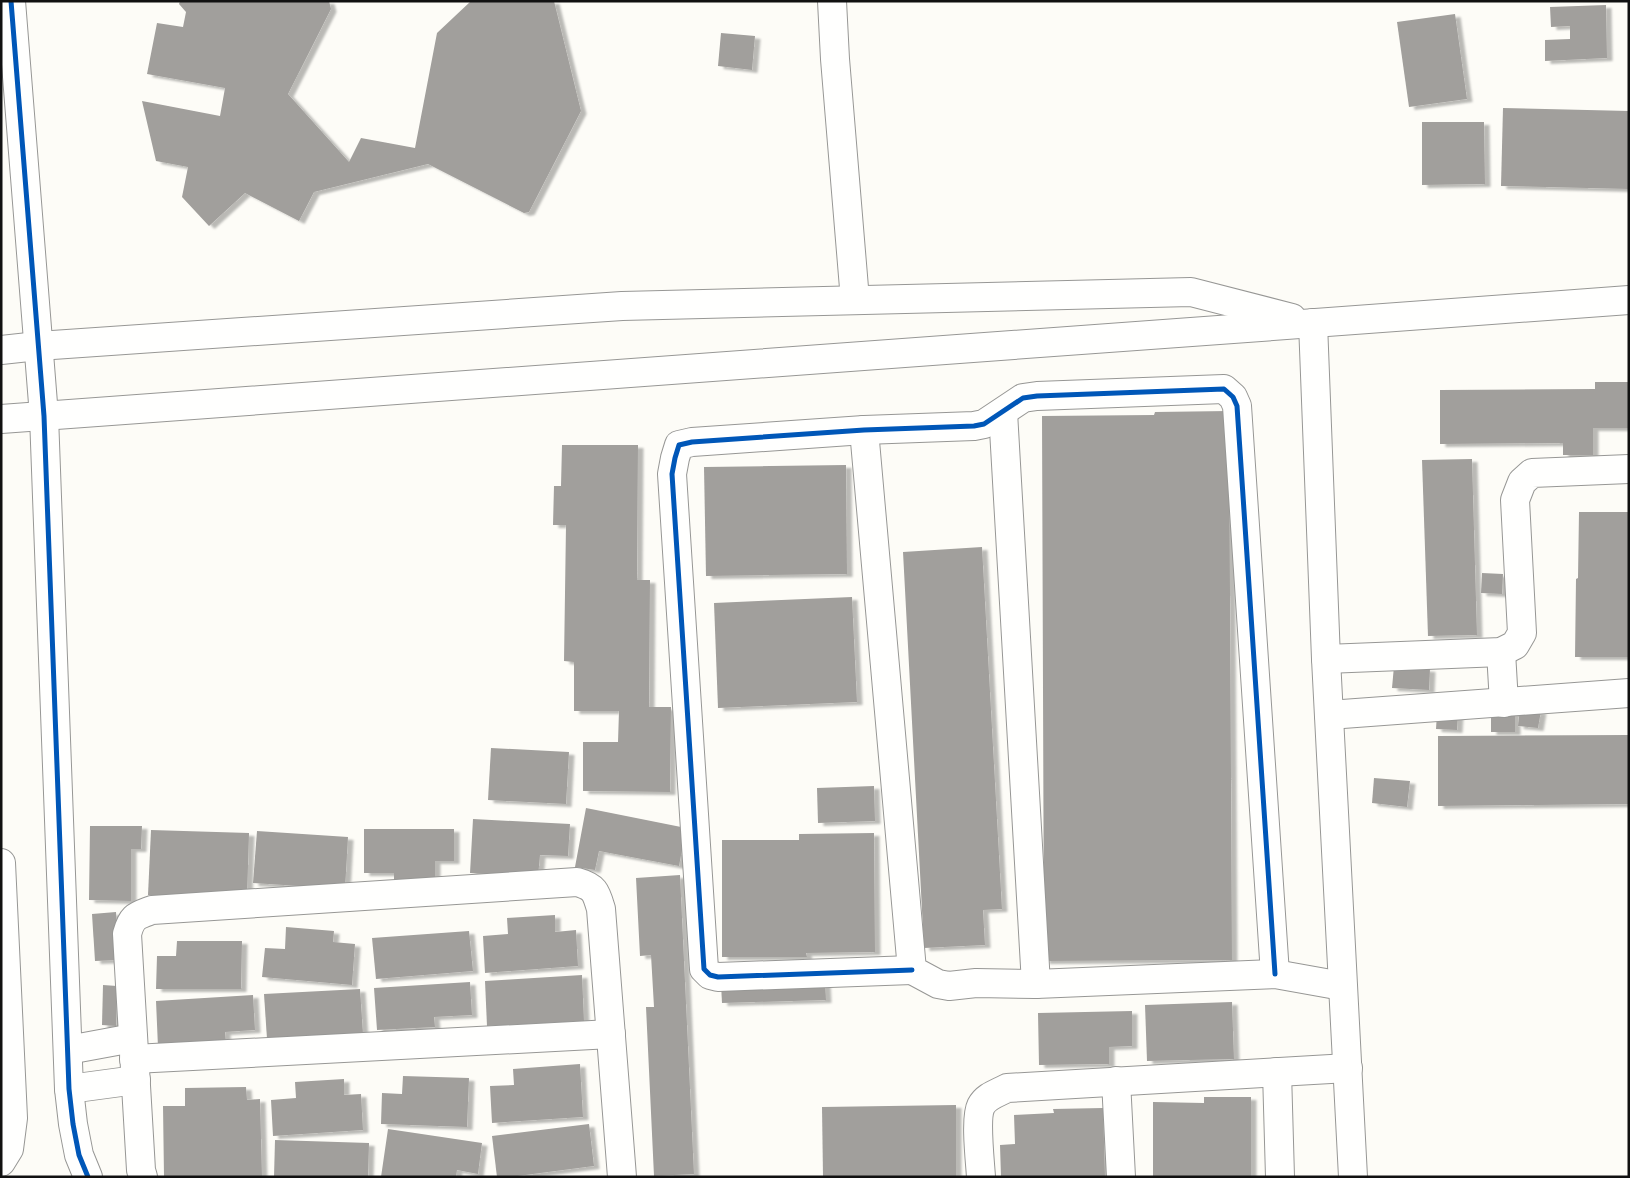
<svg xmlns="http://www.w3.org/2000/svg" width="1630" height="1178" viewBox="0 0 1630 1178" font-family="'Times New Roman',serif">
<style>
.building{fill:#a19f9c;filter:url(#shadow)}
.lines{fill:none;stroke-linecap:round;stroke-linejoin:round}
.minor-casing{stroke:#979795;stroke-width:30}
.minor{stroke:#fffffe;stroke-width:28}
.cycleway-casing{stroke:#fff;stroke-width:8}
.cycleway{stroke:#0057b8;stroke-width:5}
</style>
<defs>
<filter id="shadow"><feDropShadow dx="5.5" dy="3" stdDeviation="1" flood-color="#0004"/></filter>
</defs>
<rect width="100%" height="100%" fill="#fdfcf7"/>
<g class="building">
<path d="M180,1h149l2,8 -43,85 61,68 12,-24 54,10 22,-115 34,-32h83l27,110 -52,101 -5,1 -96,-49 -114,28 -15,29 -54,-28 -36,33 -27,-29 6,-30 -32,-6 -14,-60 78,15 5,-28 -78,-14 10,-51 26,4 3,-15 -7,-8z"/>
<path d="M1606,5l1,53 -62,3v-21l25,-1v-13l-19,1 -1,-20z"/>
<path d="M1455,14l12,85 -58,8 -12,-85z"/>
<path d="M721,33l34,3 -3,34 -34,-4z"/>
<path d="M1503,108l126,3v78l-128,-3z"/>
<path d="M1422,122h62l1,62 -63,1z"/>
<path d="M1595,382h34v46h-36v27h-30v-12l-123,1v-54l155,-1z"/>
<path d="M1229,411l3,549 -188,1 -2,-545 112,-1 1,-3z"/>
<path d="M562,445h76l-1,135h13l-1,127h22l-1,85 -87,-1v-49h35l1,-31h-45v-49l-10,-1 2,-136h-13l1,-39h7z"/>
<path d="M1472,459l5,176 -49,1 -6,-176z"/>
<path d="M846,465l1,109 -141,2 -2,-109z"/>
<path d="M1579,512h50v145h-54l1,-78 2,-1z"/>
<path d="M982,547l20,362 -19,1 2,35 -61,3 -21,-396z"/>
<path d="M1482,573l21,1 -1,20 -21,-1z"/>
<path d="M852,597l5,105 -139,6 -4,-105z"/>
<path d="M1394,666l36,3 -1,21 -37,-2z"/>
<path d="M1520,708l21,3 -3,17 -20,-2z"/>
<path d="M1515,709v23h-24v-22z"/>
<path d="M1437,713l21,1 -1,16 -21,-1z"/>
<path d="M1629,735v69l-191,2v-70z"/>
<path d="M491,748l78,4 -3,52 -78,-4z"/>
<path d="M1374,778l36,3 -3,26 -35,-4z"/>
<path d="M874,786l1,35 -57,2 -1,-35z"/>
<path d="M586,808l100,20 -7,38 -80,-15 -4,19 -20,-3z"/>
<path d="M473,819l97,5 -2,32 -28,-1 -2,22 -68,-4z"/>
<path d="M90,826h52l-1,23h-10v52l-42,-1z"/>
<path d="M364,829h90v32h-19v21l-41,1v-10h-30z"/>
<path d="M151,830l98,3 -2,64 -99,-2z"/>
<path d="M257,831l91,6 -3,52 -92,-6z"/>
<path d="M874,833l1,119 -69,1 1,4h-85v-117h77v-6z"/>
<path d="M680,875l14,299 -40,2 -8,-169h8l-3,-52 -11,1 -4,-78z"/>
<path d="M116,912l3,48 -24,1 -3,-47z"/>
<path d="M555,915v17l21,-2 2,36 -93,7 -2,-37 25,-2 -1,-16z"/>
<path d="M286,927l48,4 -1,11 22,2 -3,41 -90,-8 3,-29 20,1z"/>
<path d="M469,931l4,40 -97,8 -4,-41z"/>
<path d="M177,941h65l-1,48h-85l1,-33h19z"/>
<path d="M582,975l2,46 -97,5 -2,-45z"/>
<path d="M825,981l1,19 -104,3 -1,-19z"/>
<path d="M470,982l2,33 -38,2 1,10 -58,3 -3,-42z"/>
<path d="M103,985l14,1 -1,40 -14,-1z"/>
<path d="M360,989l3,45 -96,5 -3,-45z"/>
<path d="M253,995l2,35 -30,2 1,11 -68,4 -2,-46z"/>
<path d="M1232,1002l2,57 -87,2 -2,-56z"/>
<path d="M1132,1011v35l-23,1v17l-70,1 -1,-52z"/>
<path d="M580,1064l3,53 -91,6 -2,-37 24,-1 -1,-16z"/>
<path d="M403,1076l66,2 -2,49 -86,-3 1,-31 20,1z"/>
<path d="M344,1079v16l17,-1 2,36 -90,6 -2,-36 25,-2 -1,-16z"/>
<path d="M246,1087l1,13 13,-1 2,78h-98l-1,-71h22v-18z"/>
<path d="M1204,1097h47v80h-98v-75l51,1z"/>
<path d="M956,1105v72h-133l-1,-70z"/>
<path d="M1103,1108l2,69h-104l-1,-32 15,-1 -1,-29 40,-2 -1,-4z"/>
<path d="M589,1124l5,42 -84,11h-13l-5,-41z"/>
<path d="M388,1129l94,14 -4,31 -21,-4 -1,7h-75z"/>
<path d="M275,1140l94,3 -1,34h-94z"/>
</g>
<g class="lines">
<g class="minor-casing">
<g id="minor">
<path d="M11,1l33,415 25,673 4,35 6,31 9,22"/>
<path d="M832,1l3,58 20,241"/>
<path d="M1313,323l13,336 27,518"/>
<path d="M1,350l37,-4 584,-40 569,-14 101,26"/>
<path d="M1003,412l33,572"/>
<path d="M1,419l1628,-119"/>
<path d="M864,430l48,540 26,14 11,2 27,-3 60,1 239,-10 67,12"/>
<path d="M1501,652l3,51"/>
<path d="M1326,659l175,-7 14,-7 7,-12 -7,-133 7,-18 10,-9 97,-4"/>
<path d="M1329,715l300,-22"/>
<path d="M1,863l12,255 -4,31 -8,13"/>
<path d="M912,970l-194,7 -8,-2 -6,-6 -32,-495 3,-16 4,-13 13,-3 172,-12 110,-4 10,-2 39,-26 14,-2 187,-7 9,8 4,9 38,568"/>
<path d="M68,1050l65,-12"/>
<path d="M134,1059l477,-25"/>
<path d="M1277,1072l3,105"/>
<path d="M1116,1081l5,96"/>
<path d="M69,1089l67,-9"/>
<path d="M143,1177l-2,-7 -14,-236c5,-18 9,-18 25,-24l425,-28c18,5 19,10 24,27l21,268"/>
<path d="M981,1177c-1,-16 -6,-59 0,-71 5,-10 17,-13 26,-18l341,-20"/>
</g>
</g>
<use href="#minor" class="minor"/>
<g class="cycleway-casing">
<g id="cycleway">
<path d="M11,1l33,415 25,673 4,35 6,31 9,22"/>
<path d="M912,970l-194,7 -8,-2 -6,-6 -32,-495 3,-16 4,-13 13,-3 172,-12 110,-4 10,-2 39,-26 14,-2 187,-7 9,8 4,9 38,568"/>
</g>
</g>
<use href="#cycleway" class="cycleway"/>
</g>
<rect width="1630" height="1178" fill="none" stroke="#111111" stroke-width="5"/>
</svg>
